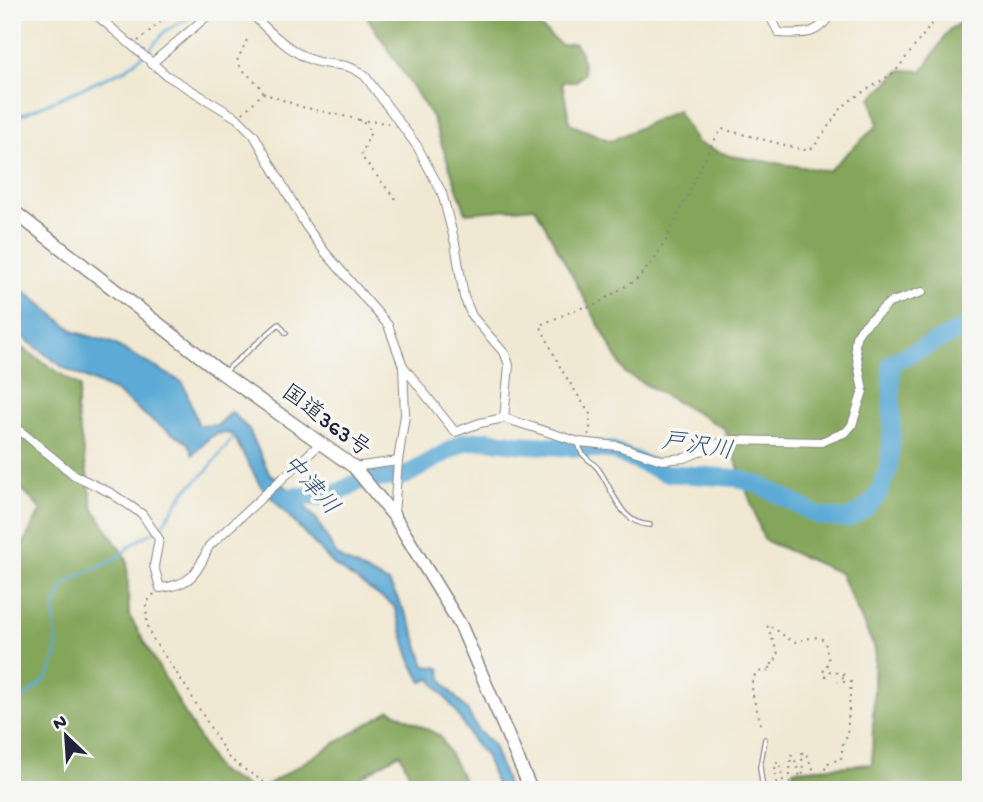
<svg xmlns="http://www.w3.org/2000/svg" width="983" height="802" viewBox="0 0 983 802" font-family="'Gochi Hand','Klee One',sans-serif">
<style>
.forest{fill:#84a65a;stroke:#53644a;stroke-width:2}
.water{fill:#5baad5;stroke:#3e6688;stroke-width:2}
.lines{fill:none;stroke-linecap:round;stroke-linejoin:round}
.stream{stroke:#5baad5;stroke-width:2.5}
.river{stroke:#5baad5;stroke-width:18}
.service-casing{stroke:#898586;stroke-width:6}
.minor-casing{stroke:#898586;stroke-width:10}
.trunk-casing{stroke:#898586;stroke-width:15}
.path{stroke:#898586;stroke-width:2;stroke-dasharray:2 5;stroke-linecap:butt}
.service{stroke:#fff;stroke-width:3.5}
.minor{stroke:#fff;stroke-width:8}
.trunk{stroke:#fff;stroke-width:12}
.labels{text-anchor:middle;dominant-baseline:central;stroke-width:7;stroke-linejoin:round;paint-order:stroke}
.street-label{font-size:23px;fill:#22223b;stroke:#f6f6f2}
.water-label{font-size:24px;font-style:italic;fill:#395879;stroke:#f6f6f2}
</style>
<rect width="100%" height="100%" fill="#f6f6f2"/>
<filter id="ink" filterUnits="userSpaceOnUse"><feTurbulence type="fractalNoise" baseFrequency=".0143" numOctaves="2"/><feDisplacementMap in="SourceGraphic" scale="14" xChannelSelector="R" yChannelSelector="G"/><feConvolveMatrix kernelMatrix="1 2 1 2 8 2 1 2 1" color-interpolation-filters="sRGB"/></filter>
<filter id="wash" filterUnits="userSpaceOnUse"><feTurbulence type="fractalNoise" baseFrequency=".00686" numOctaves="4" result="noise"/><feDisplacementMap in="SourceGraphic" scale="28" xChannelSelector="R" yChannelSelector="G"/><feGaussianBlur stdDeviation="1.57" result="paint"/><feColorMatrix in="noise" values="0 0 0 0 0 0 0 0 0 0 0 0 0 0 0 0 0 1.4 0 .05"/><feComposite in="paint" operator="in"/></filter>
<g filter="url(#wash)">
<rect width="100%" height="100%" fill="#f0e8d2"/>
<g class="forest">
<path d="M364,12h55l2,5 13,-5h89l38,33 13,-2 7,9 3,22 -9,8h-13l8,42 41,17 66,-31 20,33 33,13 98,15 50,-46 -7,-27 30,-28 22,1 26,-41 22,-14v774h-175l-3,-20 79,-6 3,-115 -35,-76 -76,-33 -39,-111 -100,-56 -90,-166 -69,6 -34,-96z"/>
<path d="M12,341l68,46 -4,23 17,98 34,52 2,55 88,155 36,20h-241v-239l10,-5 19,-36 -29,-32z"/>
<path d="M390,710l50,26 29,54h-53l-16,-37 -60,37h-81z"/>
</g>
<path class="water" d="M12,281l63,51 37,11 71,40 16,43 19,-1 14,-13 17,18 20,43 21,17 27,30 19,34 7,6 46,23 22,41 14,42 15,2 2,11 4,7 21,24 12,22 13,11 17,47h-11l-12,-33 -13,-16 -18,-31 -24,-31 -9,3 -10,-19 -18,-57 -60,-41 -74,-80 -27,-50c-19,-8 -29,8 -40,20l-5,-12 -34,-21 -38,-30 -52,-24 -52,-39z"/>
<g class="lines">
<g class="stream">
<path d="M12,119l114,-50 24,-20 15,-18 33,-19"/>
<path d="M12,708l34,-29 6,-11 5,-16 -3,-42 9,-22 11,-10 39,-17 21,-18 27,-16 25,-37 20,-18 29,-37"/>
</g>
<path class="river" d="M287,498l6,-2 37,1 30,-16 45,-5 59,-34 23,-2 30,4 94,6 54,23 71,5 24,7 59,31 28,3 17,-9 14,-15 11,-27 3,-38 -1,-67 80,-38"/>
</g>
</g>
<g filter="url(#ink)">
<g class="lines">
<g class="service-casing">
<g id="service">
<path d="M224,372l55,-48 7,9"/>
<path d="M579,444c1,13 13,16 20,26 15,21 21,54 51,55"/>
<path d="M763,790l-3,-23 5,-28"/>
</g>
</g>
<g class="minor-casing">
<g id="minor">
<path d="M93,12l73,63 71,43 17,17 52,91 19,26 63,73 15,41 2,49 -7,46 -4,54"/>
<path d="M251,12c14,17 45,45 67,50 21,5 26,-1 47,14l52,70 25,47 13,50 9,54 8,19 33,38 4,11 -5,53"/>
<path d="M764,12l7,6 8,15c26,1 39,3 53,-21"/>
<path d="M151,64l61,-52"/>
<path d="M403,366l52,66 25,-9 24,-5 75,24 39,4 44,14 23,-2 35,-15 12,-3 89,2 25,-10 6,-7 11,-34 -8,-45 1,-9 5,-8 28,-26 33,-11"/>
<path d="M12,424l62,51 37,18 31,21 17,25 -5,27 6,22c31,-3 37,-14 49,-42l113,-104"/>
<path d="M354,467l44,-6"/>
</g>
</g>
<g class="trunk-casing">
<path id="trunk" d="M12,210l211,164 131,93 40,49 67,110 70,164"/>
</g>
<g class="path">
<path d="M153,12l7,11"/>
<path d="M247,40l-10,21c6,13 20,18 26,31"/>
<path d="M138,41l34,-29"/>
<path d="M243,113l20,-20 39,14 55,12 10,6 3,9 -9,22 35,44"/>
<path d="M359,120l29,3"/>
<path d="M588,435l2,-4v-17l-29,-45 -21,-44 40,-17 12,-1 45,-28 17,-19 12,-20 46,-96 10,-15 82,21 9,-2 26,-37 10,-10 46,-29 46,-60"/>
<path d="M154,594l-8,9 1,20 4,13 35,51 42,70 10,8 38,25"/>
<path d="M761,724c-3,-13 -15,-40 -5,-50 4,-4 11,-3 15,-3l-2,-7h5l4,-10 -11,-29c11,4 17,13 28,17l15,-4 10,-1 5,5 4,19 -7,13 4,2 4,-5 16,4 -8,7"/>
<path d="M777,790l-2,-27 4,-1 6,28"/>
<path d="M789,790l2,-35 3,2 7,23h2l-1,-27 3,-1 14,29 9,-18 13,-4 2,-15 4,-8 4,-54h-12"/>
</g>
<use href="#service" class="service"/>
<use href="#minor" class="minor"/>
<use href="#trunk" class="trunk"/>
</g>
</g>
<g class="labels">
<g class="street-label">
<text transform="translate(325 422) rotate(37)">国道363号</text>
</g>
<g class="water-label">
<text transform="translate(697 448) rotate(9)">戸沢川</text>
<text transform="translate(309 486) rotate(48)">中津川</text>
</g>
</g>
<rect width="983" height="802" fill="none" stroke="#f6f6f2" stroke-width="42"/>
<g transform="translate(66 736) rotate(335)" stroke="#f6f6f2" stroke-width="5" paint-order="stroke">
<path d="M0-5L12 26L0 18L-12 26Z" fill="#22223b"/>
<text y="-10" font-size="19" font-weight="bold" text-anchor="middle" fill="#22223b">N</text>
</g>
</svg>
